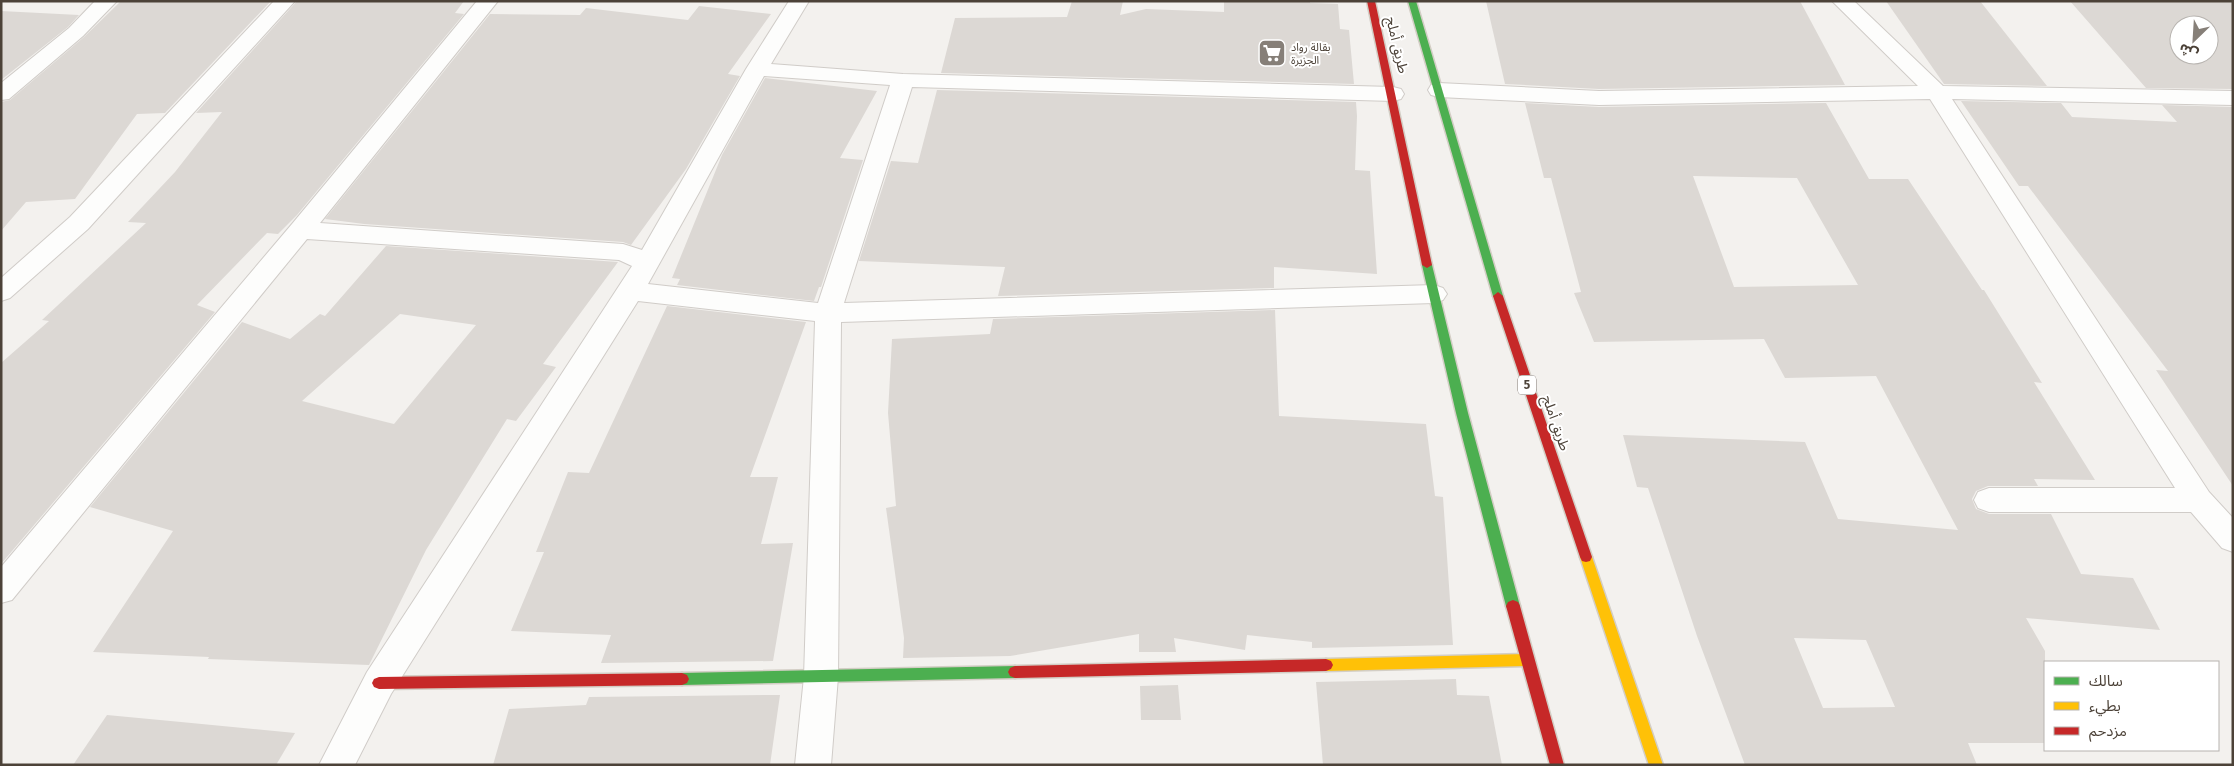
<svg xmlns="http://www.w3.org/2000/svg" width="2234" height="766" viewBox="0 0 2234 766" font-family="'Fira Sans','Noto Sans Arabic',sans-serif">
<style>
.building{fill:#dcd8d4;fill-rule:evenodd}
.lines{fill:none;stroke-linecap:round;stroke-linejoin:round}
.street-casing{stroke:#d0ccc8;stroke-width:2}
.fast-casing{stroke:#d3cec5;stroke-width:3}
.slow-casing{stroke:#d3cec5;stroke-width:3}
.jam-casing{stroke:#d3cec5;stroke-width:3}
.street{fill:#fdfdfc;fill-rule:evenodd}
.fast{fill:#4caf50;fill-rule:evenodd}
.slow{fill:#ffc107;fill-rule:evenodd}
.jam{fill:#c62828;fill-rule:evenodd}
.labels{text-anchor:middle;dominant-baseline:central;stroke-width:4;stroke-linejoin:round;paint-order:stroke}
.far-poi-label{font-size:11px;fill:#4c4238;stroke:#fff;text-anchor:start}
.shield{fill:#fff;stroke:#827b74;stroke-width:1}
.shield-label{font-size:12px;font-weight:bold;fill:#4c4238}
.street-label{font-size:14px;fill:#4c4238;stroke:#fff}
</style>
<rect width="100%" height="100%" fill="#f3f1ee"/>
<g class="building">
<path d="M121,1h150l-106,112 -28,1 -62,85 -49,3 -25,29v-129l9,-2 74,-63z"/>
<path d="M297,1h167l-9,12 9,1 -167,201 -19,19 -11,-1 -70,72 18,7 -214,252v-201l48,-42 -7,-1 104,-97 -18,-1 47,-50 47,-60 -26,1z"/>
<path d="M1072,1h51l-3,14 26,-6 78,3v-11h86v2l28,1 2,25 9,1 5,54 -413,-11 14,-55 112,-1z"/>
<path d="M1486,1h314l45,84 -246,4 -94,-5z"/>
<path d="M1886,1h94l67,85 -103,-2z"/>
<path d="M2070,1h163v88l-87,-1zM2179,25h30v30h-30z"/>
<path d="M699,6l72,8 -43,60 12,2 -54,93 -55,76 -8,-3 -259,-18 -39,-5 165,-205 90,1 6,-7 102,12z"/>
<path d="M1,11l78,4 -11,12 -67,53z"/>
<path d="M765,78l112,13 -37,67 23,2 -42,127h-2l-5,14 -137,-16 3,-6 -8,-1 50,-123z"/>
<path d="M937,90l419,12 1,14 -2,54 15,1 7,103 -103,-7v21l-276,8 7,-29 -146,-6 32,-100 27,2z"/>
<path d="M1961,101l100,2 11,14 105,5 -15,-17 71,2v379l-77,-116 12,1 -140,-185h-9z"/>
<path d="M1525,103l74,4 227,-4 43,76h39l74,111h2l58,93 -8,-1 61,98 -61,-1 4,7h-50l-12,5 -4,8 4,10 13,5h62l30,60 52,4 27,52 -134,-12 19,33v92h-77l9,22h-232l-48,-129 -49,-148 -11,-1 -14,-52 182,7 33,77 120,11 -82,-154 -91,2 -21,-39 -170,3 -20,-49 7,-1 -30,-114h-7zM1693,176l104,2 61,107 -124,2zM1794,638l72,2 29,67 -72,1z"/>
<path d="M386,246l232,16 -75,102 13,3 -40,54 -9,-2 -81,131 -57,115 -161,-6 1,-2 -116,-5 80,-121 -83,-24 152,-185 48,17 30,-25 5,2zM400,314l76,11 -82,99 -92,-23z"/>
<path d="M667,306l139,16 -56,155h28l-17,67 32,-1 -20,118 -172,2 10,-28 -100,-4 33,-79h-8l32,-80 21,1z"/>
<path d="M1275,310l4,106 147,8 9,72 8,1 10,148 -141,3v-6l-65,-7 -2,15 -71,-12 2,14h-37v-18l-129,22 -107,2 1,-20 -18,-130 10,-2 -8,-93 4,-74 98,-5 3,-15z"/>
<path d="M1456,679l1,16 32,1 13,69h-179l-7,-83z"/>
<path d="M1178,685l3,35h-40l-1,-34z"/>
<path d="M768,695h12l-10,70h-277l16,-56 77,-4 3,-8z"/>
<path d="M107,715l74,7 114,11 -19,32h-203z"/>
</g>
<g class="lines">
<g class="street-casing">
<g id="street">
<path d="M95,1h22l-34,35 -74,63 -8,1v-17l68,-55z"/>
<path d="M274,1h21l-207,228 -78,69 -9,3v-23l69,-61z"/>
<path d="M477,1h21l-178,222 303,21 19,6 104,-181 43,-68h20l-38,63 132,10 490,13 8,2 3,5 -3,5 -8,2 -481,-14 -68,216 590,-18 9,3 4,6 -4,6 -9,3 -593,19 -3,355 -7,88h-36l9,-88 11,-356 -177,-20 -247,393 -36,71h-36l48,-93 265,-406 -13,-6 -312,-21 -295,361 -11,3v-36l291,-343zM764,76l126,9 -72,218 -170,-19z"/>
<path d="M1832,1h22l89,85 290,5v14l-281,-6 257,393 24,26v34l-11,-4 -31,-36h-202l-11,-4 -4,-8 4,-8 11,-4h186l-245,-389 -331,6 -160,-8 -8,-2 -3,-5 3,-5 8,-2 160,8 319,-5z"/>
</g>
</g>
<g class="fast-casing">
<g id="fast">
<path d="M1408,1h8l87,295 -1,3 -4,1 -5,-4z"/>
<path d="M1427,262l5,3 36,148 52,193 -2,4 -5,2 -5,-2 -2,-4 -50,-193 -34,-148z"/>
<path d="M1015,666l5,2 2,4 -2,4 -5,2 -333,7 -5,-2 -2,-4 2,-4 5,-2z"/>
</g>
</g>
<g class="slow-casing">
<g id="slow">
<path d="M1586,552l4,1 2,4 71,208h-14l-69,-208 2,-4z"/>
<path d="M1527,654l5,2 2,4 -2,4 -5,2 -201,5 -5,-2 -2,-4 2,-4 5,-2z"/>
</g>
</g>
<g class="jam-casing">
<g id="jam">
<path d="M1367,1h8l57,264 -5,3 -5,-3z"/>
<path d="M1498,292l5,4 89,261 -2,4 -4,1 -4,-1 -2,-4 -87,-261z"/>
<path d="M1513,600l5,2 2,4 44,159h-14l-44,-159 2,-4z"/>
<path d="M1326,659l5,2 2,4 -2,4 -5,2 -311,7 -5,-2 -2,-4 2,-4 5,-2z"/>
<path d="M682,673l5,2 2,4 -2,4 -5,2 -303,4 -5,-2 -2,-4 2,-4 5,-2z"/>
</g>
</g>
<use href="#street" class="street"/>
<use href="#fast" class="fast"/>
<use href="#slow" class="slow"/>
<use href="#jam" class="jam"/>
</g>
<defs>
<g id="supermarket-square" transform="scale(1.4375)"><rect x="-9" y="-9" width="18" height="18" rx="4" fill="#867f78" stroke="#fff"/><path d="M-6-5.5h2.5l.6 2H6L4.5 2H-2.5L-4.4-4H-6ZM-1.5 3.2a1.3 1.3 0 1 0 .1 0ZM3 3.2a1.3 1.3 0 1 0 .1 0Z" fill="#fff"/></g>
</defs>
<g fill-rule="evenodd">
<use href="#supermarket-square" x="1272" y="53"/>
</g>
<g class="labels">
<g class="far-poi-label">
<text x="1291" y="47">بقالة رواد<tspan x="1291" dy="13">الجزيرة</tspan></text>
</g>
<rect class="shield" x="1518" y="375.5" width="18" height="19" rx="4"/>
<g class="shield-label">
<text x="1527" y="385">5</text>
</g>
<g class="street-label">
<text transform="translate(1397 45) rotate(77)">طريق أملج</text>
<text transform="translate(1556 423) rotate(71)">طريق أملج</text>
</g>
</g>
<rect width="2234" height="766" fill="none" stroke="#4c4238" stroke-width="5"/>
<rect x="2044" y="661" width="175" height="90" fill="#ffffff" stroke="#b7b3af"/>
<rect x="2054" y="677" width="25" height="8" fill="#4caf50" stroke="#b7b3af"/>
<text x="2089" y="686" font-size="15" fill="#4c4238">سالك</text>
<rect x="2054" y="702" width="25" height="8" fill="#ffc107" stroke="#b7b3af"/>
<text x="2089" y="711" font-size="15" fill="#4c4238">بطيء</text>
<rect x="2054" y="727" width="25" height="8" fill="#c62828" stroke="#b7b3af"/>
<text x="2089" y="736" font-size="15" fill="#4c4238">مزدحم</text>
<g transform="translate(2194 40) rotate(205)"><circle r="24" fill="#ffffff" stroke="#b7b3af"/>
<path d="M0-4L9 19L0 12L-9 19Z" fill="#867f78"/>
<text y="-8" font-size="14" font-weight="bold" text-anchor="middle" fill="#4c4238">ش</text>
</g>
</svg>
